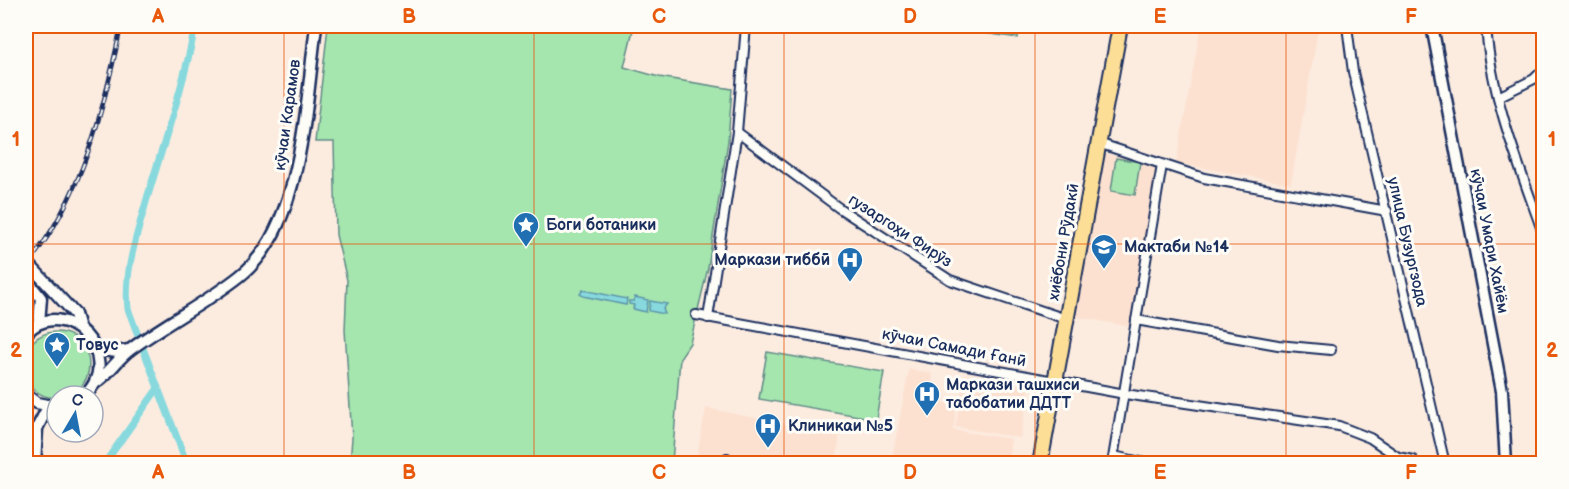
<svg xmlns="http://www.w3.org/2000/svg" width="1569" height="489" viewBox="0 0 1569 489" font-family="'Balsamiq Sans',sans-serif">
<style>
.built{fill:#fce1d0}
.green{fill:#a5e5ae;stroke:#608a86;stroke-width:1.5}
.water{fill:#87d9dd;stroke:#5c95aa;stroke-width:1.5}
.lines{fill:none;stroke-linecap:round;stroke-linejoin:round}
.canal{stroke:#87d9dd;stroke-width:7}
.minor-casing{stroke:#1b2f5e;stroke-width:12}
.secondary-casing{stroke:#1b2f5e;stroke-width:15}
.trunk-casing{stroke:#1b2f5e;stroke-width:18}
.minor{stroke:#fdfcf7;stroke-width:8}
.secondary{stroke:#fdfcf7;stroke-width:10}
.trunk{stroke:#fdde96;stroke-width:14}
.rail-casing{stroke:#1b2f5e;stroke-width:4.5}
.rail{stroke:#fdfcf7;stroke-width:2;stroke-dasharray:7;stroke-linecap:butt}
.grid{fill:none;stroke:#e8590c;stroke-width:1.5;stroke-opacity:0.55}
.labels{text-anchor:middle;dominant-baseline:central;stroke-width:6;stroke-linejoin:round;paint-order:stroke}
.street-label{font-size:16px;fill:#1b2f5e;stroke:#fdfcf7}
.poi-label{font-size:16px;font-weight:bold;fill:#1b2f5e;stroke:#fdfcf7;text-anchor:start}
.neatline{fill:none;stroke:#e8590c;stroke-width:2}
.grid-label{font-size:20px;text-anchor:middle;font-weight:bold;fill:#e8590c}
</style>
<rect width="100%" height="100%" fill="#fcece0"/>
<filter id="ink" filterUnits="userSpaceOnUse"><feTurbulence type="fractalNoise" baseFrequency=".0167" numOctaves="2"/><feDisplacementMap in="SourceGraphic" scale="12" xChannelSelector="R" yChannelSelector="G"/><feConvolveMatrix kernelMatrix="1 2 1 2 8 2 1 2 1" color-interpolation-filters="sRGB"/></filter>
<g filter="url(#ink)">
<g class="built">
<path d="M1201,26h118l-28,158 -115,-21z"/>
<path d="M1102,153l57,12 -26,162 -62,-11z"/>
<path d="M909,369l24,5 -3,26 27,5 -4,25 58,9 -3,24h-117z"/>
<path d="M965,374l65,12 -10,52 -65,-11z"/>
<path d="M706,408l134,27 -4,28 -141,1z"/>
</g>
<g class="green">
<path d="M328,26h306l-10,41 35,10 73,12 -4,52 -20,127 -18,75 -10,15 -8,105h-322l2,-25 -7,-108 2,-50 -11,-45 -2,-93h-19z"/>
<path d="M978,26h42l-2,12 -41,-6z"/>
<path d="M1116,158l24,4 -5,33 -24,-4z"/>
<circle cx="56" cy="365" r="33"/>
<path d="M767,352l117,20 -8,47 -117,-20z"/>
</g>
<g class="water">
<path d="M583,290l44,9 -1,6 -43,-9 -3,-2z"/>
<path d="M635,297l13,3 -2,12 -13,-3 1,-4 -5,-1v-3h5z"/>
<path d="M650,301l17,3 -4,5 2,5 -16,-3z"/>
</g>
<g class="lines">
<g class="canal">
<path d="M104,464l54,-76"/>
<path d="M187,464l-59,-155c-4,-37 8,-71 18,-107 17,-58 38,-116 49,-176"/>
</g>
<g class="minor-casing">
<g id="minor">
<path d="M1347,26l6,46 92,392"/>
<path d="M1486,26c5,72 34,142 58,210"/>
<path d="M1498,97l36,-18 10,-10"/>
<path d="M737,132l102,76 111,72 116,39"/>
<path d="M1098,143l106,35 183,33"/>
<path d="M696,315l429,79 214,32 31,12 28,19 15,3"/>
<path d="M708,318l29,-186 9,-106"/>
<path d="M1136,320l142,25 53,5"/>
<path d="M1114,456l36,8"/>
<path d="M726,464l1,-6"/>
<path d="M1112,464l50,-299"/>
</g>
</g>
<g class="secondary-casing">
<g id="secondary">
<path d="M1432,26l70,365 4,73"/>
<path d="M26,261l49,53 4,14"/>
<path d="M26,279l15,19 -2,25"/>
<path d="M26,333c39,-41 101,25 58,63"/>
<path d="M96,349l21,3 12,-2"/>
<path d="M95,383c14,-9 22,-24 36,-34 35,-26 75,-46 109,-73 63,-49 66,-176 76,-250"/>
<path d="M26,395l11,8 20,4"/>
<path d="M35,464l2,-36 11,-21"/>
</g>
</g>
<g class="trunk-casing">
<path id="trunk" d="M1040,464l80,-438"/>
</g>
<use href="#minor" class="minor"/>
<use href="#secondary" class="secondary"/>
<use href="#trunk" class="trunk"/>
<g class="rail-casing">
<path id="rail" d="M26,266c56,-67 78,-157 95,-240"/>
</g>
<use href="#rail" class="rail"/>
</g>
</g>
<path class="grid" d="M284,26v438M534,26v438M784,26v438M1035,26v438M1286,26v438M26,244h1518"/>
<defs>
<g id="sight-pin" transform="scale(1.35)"><path d="M0 17L-7.5 6A9.5 9.5 0 1 1 7.5 6Z" fill="#1f6fb2" stroke="#fdfcf7"/><path d="M0-6L1.8-2.2L6-1.7L2.9 1.2L3.7 5.4L0 3.3L-3.7 5.4L-2.9 1.2L-6-1.7L-1.8-2.2Z" fill="#fff"/></g>
<g id="school-pin" transform="scale(1.35)"><path d="M0 17L-7.5 6A9.5 9.5 0 1 1 7.5 6Z" fill="#1f6fb2" stroke="#fdfcf7"/><path d="M0-5L7-2L0 1L-7-2ZM-4 1L0 2.5L4 1V4Q0 6-4 4Z" fill="#fff"/></g>
<g id="hospital-pin" transform="scale(1.35)"><path d="M0 17L-7.5 6A9.5 9.5 0 1 1 7.5 6Z" fill="#1f6fb2" stroke="#fdfcf7"/><path d="M-5-5h3v3.5h4V-5h3V5h-3V1.5h-4V5h-3Z" fill="#fff"/></g>
</defs>
<g fill-rule="evenodd">
<use href="#sight-pin" x="526" y="225"/>
<use href="#school-pin" x="1104" y="247"/>
<use href="#hospital-pin" x="850" y="260"/>
<use href="#sight-pin" x="57" y="345"/>
<use href="#hospital-pin" x="927" y="394"/>
<use href="#hospital-pin" x="768" y="426"/>
</g>
<g class="labels">
<g class="street-label">
<text transform="translate(288 115) rotate(-82)">кӯчаи Карамов</text>
<text transform="translate(900 231) rotate(33)">гузаргоҳи Фирӯз</text>
<text transform="translate(1489 241) rotate(79)">кӯчаи Умари Хайём</text>
<text transform="translate(1064 242) rotate(-80)">хиёбони Рӯдакӣ</text>
<text transform="translate(1407 242) rotate(77)">улица Бузургзода</text>
<text transform="translate(954 348) rotate(11)">кӯчаи Самади Ғанӣ</text>
</g>
<g class="poi-label">
<text x="546" y="225">Боги ботаники</text>
<text x="1124" y="247">Мактаби №14</text>
<text x="830" y="260" text-anchor="end">Маркази тиббӣ</text>
<text x="76" y="345">Товус</text>
<text x="946" y="385">Маркази ташхиси<tspan x="946" dy="18">табобатии ДДТТ</tspan></text>
<text x="788" y="426">Клиникаи №5</text>
</g>
</g>
<rect width="1569" height="489" fill="none" stroke="#fdfcf7" stroke-width="66"/>
<g transform="translate(75 414) rotate(10)"><circle r="28" fill="#fdfcf7" stroke="#a3aaba" stroke-width="1.5"/>
<path d="M0-4.5L10 22L0 15L-10 22Z" fill="#1f6fb2"/>
<text y="-9" font-size="16" font-weight="bold" text-anchor="middle" fill="#1b2f5e">С</text>
</g>
<rect x="33" y="33" width="1503" height="423" class="neatline"/>
<g class="grid-label">
<text x="158" y="23">A</text>
<text x="409" y="23">B</text>
<text x="659" y="23">C</text>
<text x="910" y="23">D</text>
<text x="1160" y="23">E</text>
<text x="1411" y="23">F</text>
<text x="16" y="146">1</text>
<text x="1552" y="146">1</text>
<text x="16" y="357">2</text>
<text x="1552" y="357">2</text>
<text x="158" y="479">A</text>
<text x="409" y="479">B</text>
<text x="659" y="479">C</text>
<text x="910" y="479">D</text>
<text x="1160" y="479">E</text>
<text x="1411" y="479">F</text>
</g>
</svg>
